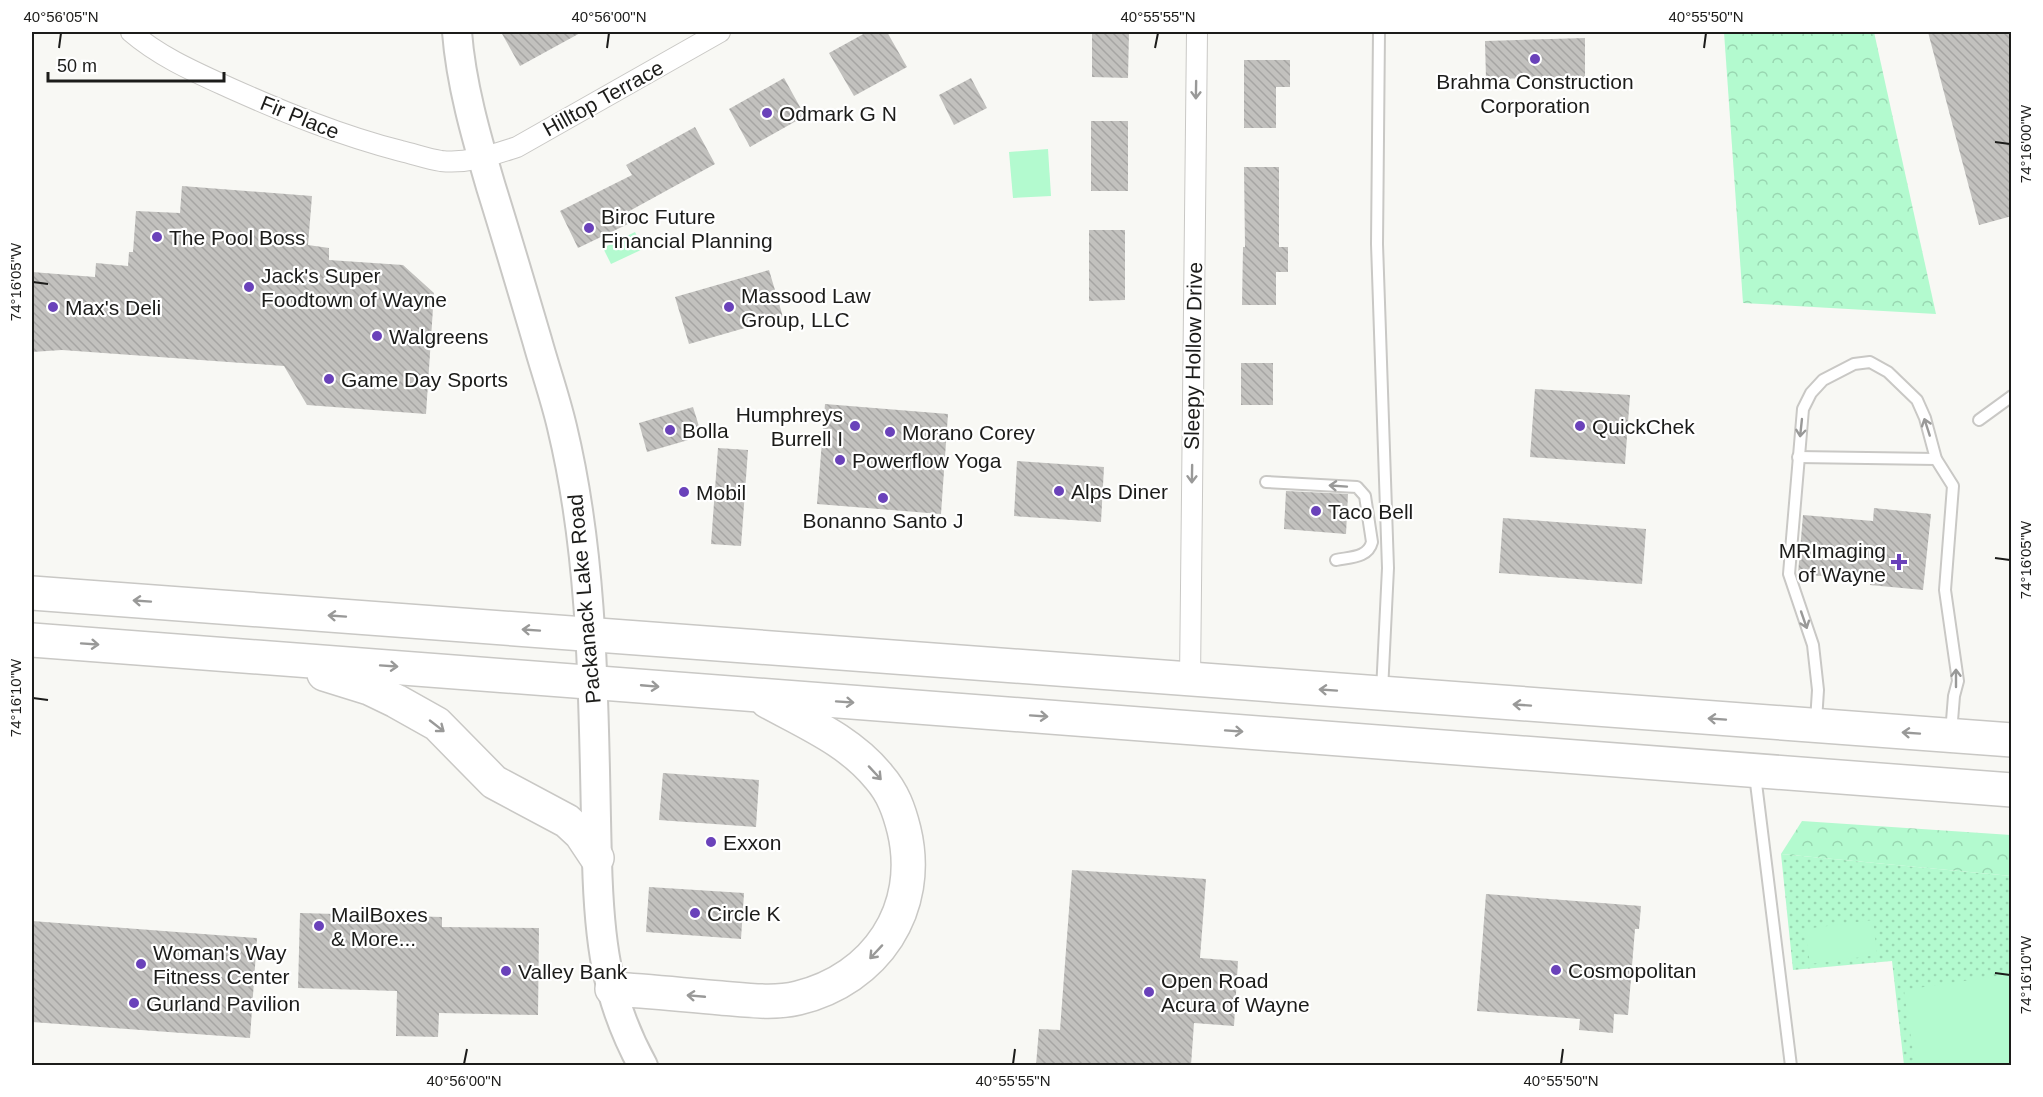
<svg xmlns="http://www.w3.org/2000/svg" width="2043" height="1097" viewBox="0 0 2043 1097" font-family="Arial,sans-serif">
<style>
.green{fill:url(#green-dots)}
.forest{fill:url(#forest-crowns)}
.pitch{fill:#b3facf}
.building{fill:url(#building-back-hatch)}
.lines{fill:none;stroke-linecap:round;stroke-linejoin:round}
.lane-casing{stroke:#c9c8c5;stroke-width:14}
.street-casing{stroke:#c9c8c5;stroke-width:22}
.secondary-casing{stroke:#c9c8c5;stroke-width:32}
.highway-casing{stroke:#c9c8c5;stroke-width:36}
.lane{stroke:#fff;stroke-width:10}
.street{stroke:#fff;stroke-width:20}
.secondary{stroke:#fff;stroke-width:28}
.highway{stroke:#fff;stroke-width:33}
.oneway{stroke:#999998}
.ticks{fill:none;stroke:#1c1c1a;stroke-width:2}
.poi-dot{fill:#6a42ba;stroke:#fff;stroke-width:2}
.labels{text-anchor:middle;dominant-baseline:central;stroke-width:4.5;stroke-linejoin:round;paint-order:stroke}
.poi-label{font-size:21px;fill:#1c1c1a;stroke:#fff;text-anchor:start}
.street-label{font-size:21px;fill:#1c1c1a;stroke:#fff}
.neatline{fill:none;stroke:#1c1c1a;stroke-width:2}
.ticks-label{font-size:15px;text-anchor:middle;fill:#1c1c1a}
</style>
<defs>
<pattern id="green-dots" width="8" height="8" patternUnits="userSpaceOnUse" patternTransform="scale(1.5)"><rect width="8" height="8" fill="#b3facf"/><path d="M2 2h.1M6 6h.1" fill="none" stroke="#99d6b1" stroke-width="1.8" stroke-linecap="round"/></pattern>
<pattern id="forest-crowns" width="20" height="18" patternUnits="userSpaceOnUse" patternTransform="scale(1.5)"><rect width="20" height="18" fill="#b3facf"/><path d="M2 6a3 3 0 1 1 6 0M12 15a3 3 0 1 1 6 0" fill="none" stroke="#99d6b1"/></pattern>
<pattern id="building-back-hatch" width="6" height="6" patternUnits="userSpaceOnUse" patternTransform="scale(1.5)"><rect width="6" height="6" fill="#c2c1be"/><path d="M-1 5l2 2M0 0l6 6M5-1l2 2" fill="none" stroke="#a6a5a3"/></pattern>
</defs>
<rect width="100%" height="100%" fill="#f8f8f4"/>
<path class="green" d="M1781,854l230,22v189h-107l-12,-104 -99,9z"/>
<g class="forest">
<path d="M1724,32h150l62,282 -193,-11z"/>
<path d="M1802,821l209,14v41l-230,-22z"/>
</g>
<g class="pitch">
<path d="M1048,149l3,47 -38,2 -4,-46z"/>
<path d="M635,232l8,17 -32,15 -8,-16z"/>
<path d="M1873,920l4,35 -67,9 -5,-35z"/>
<path d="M2011,974v91h-96l-11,-75z"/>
</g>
<g class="building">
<path d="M501,32h81l-62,34z"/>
<path d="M867,32h20l20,35 -53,29 -25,-43z"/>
<path d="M1092,32h37l-1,46 -36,-1z"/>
<path d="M1928,32h84v184l-33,9z"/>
<path d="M1585,38v39l-99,2 -1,-38z"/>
<path d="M1244,60h46v27h-14v41h-32z"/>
<path d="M784,78l21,38 -55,31 -21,-38z"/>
<path d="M971,78l16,30 -33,17 -15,-30z"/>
<rect x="1091" y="121" width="37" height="70"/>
<path d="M695,127l20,37 -91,50 4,10 -50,24 -18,-37 72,-36 -6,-10z"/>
<path d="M1244,167h35v80h9v25h-12v33h-34l1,-58h2z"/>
<path d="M182,186l130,10 -4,49 21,3v12l74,5 31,28 -8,121 -119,-9 -23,-39 -222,-16 -30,2v-80l63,5 1,-14 32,3 1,-14h4l3,-41 44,2z"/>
<path d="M1089,230h36v70l-36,1z"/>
<path d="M769,270l14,47 -94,27 -14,-47z"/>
<rect x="1241" y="363" width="32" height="42"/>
<path d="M1535,389l95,6 -5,69 -95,-7z"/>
<path d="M825,404l123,10 -7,100 -124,-10z"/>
<path d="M693,407l9,29 -55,16 -8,-29z"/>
<path d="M718,448l30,2 -7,96 -30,-2z"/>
<path d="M1017,461l87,6 -3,55 -87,-6z"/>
<path d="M1286,491l62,3 -2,40 -62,-5z"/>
<path d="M1874,508l57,6 -8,76 -53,-5v-5l-72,-6 5,-59 70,6z"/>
<path d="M1503,518l143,11 -4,55 -143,-11z"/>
<path d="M663,773l96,7 -3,47 -97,-7z"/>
<path d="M1072,870l134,9 -6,79 38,3 -4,65 -40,-3 -3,42h-155l3,-36 21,1z"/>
<path d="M649,887l95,6 -3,46 -95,-7z"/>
<path d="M1486,894l155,12 -2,23h-4l-7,86 -14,-1 -1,19 -34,-3 1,-11 -103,-8z"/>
<path d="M300,913l142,4v10l97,1 -1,87 -99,-2 -1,24 -42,-1 1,-45 -99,-3z"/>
<path d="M32,921l225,17 -7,100 -218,-16z"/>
</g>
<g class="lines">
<g class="lane-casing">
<g id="lane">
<path d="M1379,32l-2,212 11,324 -6,123"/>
<path d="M1979,420l33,-24"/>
<path d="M1798,457l138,2"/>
<path d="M1266,482l91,5 8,9 7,46c-4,16 -22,15 -36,18"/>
<path d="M1816,721l2,-31 -5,-45 -24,-71 14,-165 8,-16 12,-13 31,-16 16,-2 18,10 29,28 8,18 11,41 17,27 -8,104 13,91 -4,15 -3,37"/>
<path d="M1755,775l36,291"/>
</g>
</g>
<g class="street-casing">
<g id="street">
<path d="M131,32c29,25 64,40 99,56 56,25 112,48 171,63 13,3 27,8 40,10 27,3 51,-6 76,-14l203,-115"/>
<path d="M1190,680l7,-648"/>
</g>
</g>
<g class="secondary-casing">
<path id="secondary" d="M457,32c4,52 19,104 34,155 16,51 31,102 46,153 8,29 18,57 25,87 34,141 31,289 35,434 2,76 8,136 46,205"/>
</g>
<g class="highway-casing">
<g id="highway">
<path d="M32,593l1980,147"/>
<path d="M32,640l1980,150"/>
<path d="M324,674l45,14 27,13 41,23 57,58 73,39 14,13 16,24"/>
<path d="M612,989c36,2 72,6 109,9 24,2 53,6 77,0 78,-19 125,-89 106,-168 -5,-20 -11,-37 -25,-53 -29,-36 -72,-54 -112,-76"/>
</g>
</g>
<use href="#lane" class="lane"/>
<use href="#street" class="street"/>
<use href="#secondary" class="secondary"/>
<use href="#highway" class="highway"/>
</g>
<defs><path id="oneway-shaft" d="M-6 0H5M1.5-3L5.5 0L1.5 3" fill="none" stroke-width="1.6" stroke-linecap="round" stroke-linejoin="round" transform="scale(1.5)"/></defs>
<g class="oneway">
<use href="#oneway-shaft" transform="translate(1196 90) rotate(91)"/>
<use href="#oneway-shaft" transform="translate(1927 427) rotate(-108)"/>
<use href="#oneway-shaft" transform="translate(1801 428) rotate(96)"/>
<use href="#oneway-shaft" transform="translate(1192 474) rotate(91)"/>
<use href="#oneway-shaft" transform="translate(1338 486) rotate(-176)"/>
<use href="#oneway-shaft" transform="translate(142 601) rotate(-176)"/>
<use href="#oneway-shaft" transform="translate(337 616) rotate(-176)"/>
<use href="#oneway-shaft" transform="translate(1804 620) rotate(71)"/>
<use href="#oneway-shaft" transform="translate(531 630) rotate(-176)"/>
<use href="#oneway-shaft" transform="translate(90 644) rotate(4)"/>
<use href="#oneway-shaft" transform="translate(389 666) rotate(4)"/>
<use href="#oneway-shaft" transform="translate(1956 678) rotate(-90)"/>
<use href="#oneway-shaft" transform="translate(650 686) rotate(5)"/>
<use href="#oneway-shaft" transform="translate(1328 690) rotate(-176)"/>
<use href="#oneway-shaft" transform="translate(845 702) rotate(4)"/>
<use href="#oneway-shaft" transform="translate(1522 705) rotate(-176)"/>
<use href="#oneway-shaft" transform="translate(1039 716) rotate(4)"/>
<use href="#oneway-shaft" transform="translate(1717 719) rotate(-176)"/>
<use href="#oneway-shaft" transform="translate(437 726) rotate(38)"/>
<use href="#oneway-shaft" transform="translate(1234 731) rotate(4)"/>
<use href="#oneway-shaft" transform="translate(1911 733) rotate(-176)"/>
<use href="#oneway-shaft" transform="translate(875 773) rotate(47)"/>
<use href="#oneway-shaft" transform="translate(876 952) rotate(133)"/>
<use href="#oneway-shaft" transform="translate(696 996) rotate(-175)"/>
</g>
<path class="ticks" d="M59,48l2,-15M607,48l2,-15M1155,48l3,-15M1704,48l2,-15M1995,142l15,2M33,282l15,2M1995,558l15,2M33,698l15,2M1995,973l15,2M464,1064l3,-15M1013,1064l2,-15M1561,1064l2,-15"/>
<g class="poi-dot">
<circle cx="1535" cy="59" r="6"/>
<circle cx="767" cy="113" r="6"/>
<circle cx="589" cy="228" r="6"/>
<circle cx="157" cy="237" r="6"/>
<circle cx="249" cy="287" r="6"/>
<circle cx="53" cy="307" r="6"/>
<circle cx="729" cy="307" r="6"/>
<circle cx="377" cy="336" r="6"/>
<circle cx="329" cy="379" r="6"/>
<circle cx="855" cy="426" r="6"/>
<circle cx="1580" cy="426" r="6"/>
<circle cx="670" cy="430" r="6"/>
<circle cx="890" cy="432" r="6"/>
<circle cx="840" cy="460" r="6"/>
<circle cx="1059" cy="491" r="6"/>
<circle cx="684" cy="492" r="6"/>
<circle cx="883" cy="498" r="6"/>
<circle cx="1316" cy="511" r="6"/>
<path d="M1896 553h6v6h6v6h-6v6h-6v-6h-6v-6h6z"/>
<circle cx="711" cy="842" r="6"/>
<circle cx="695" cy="913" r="6"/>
<circle cx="319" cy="926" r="6"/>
<circle cx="141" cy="964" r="6"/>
<circle cx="1556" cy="970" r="6"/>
<circle cx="506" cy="971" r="6"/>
<circle cx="1149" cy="992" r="6"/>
<circle cx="134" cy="1003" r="6"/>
</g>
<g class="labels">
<g class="poi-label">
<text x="1535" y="81" text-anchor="middle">Brahma Construction<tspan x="1535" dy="24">Corporation</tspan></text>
<text x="779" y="113">Odmark G N</text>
<text x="601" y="216">Biroc Future<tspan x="601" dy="24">Financial Planning</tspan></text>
<text x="169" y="237">The Pool Boss</text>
<text x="261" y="275">Jack's Super<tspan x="261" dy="24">Foodtown of Wayne</tspan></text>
<text x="741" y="295">Massood Law<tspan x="741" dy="24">Group, LLC</tspan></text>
<text x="65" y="307">Max's Deli</text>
<text x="389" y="336">Walgreens</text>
<text x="341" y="379">Game Day Sports</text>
<text x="843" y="414" text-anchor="end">Humphreys<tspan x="843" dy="24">Burrell I</tspan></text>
<text x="1592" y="426">QuickChek</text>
<text x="682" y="430">Bolla</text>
<text x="902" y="432">Morano Corey</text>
<text x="852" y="460">Powerflow Yoga</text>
<text x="1071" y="491">Alps Diner</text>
<text x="696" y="492">Mobil</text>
<text x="1328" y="511">Taco Bell</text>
<text x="883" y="520" text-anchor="middle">Bonanno Santo J</text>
<text x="1886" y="550" text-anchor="end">MRImaging<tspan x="1886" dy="24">of Wayne</tspan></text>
<text x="723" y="842">Exxon</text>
<text x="707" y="913">Circle K</text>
<text x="331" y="914">MailBoxes<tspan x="331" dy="24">&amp; More...</tspan></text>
<text x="153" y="952">Woman's Way<tspan x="153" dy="24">Fitness Center</tspan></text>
<text x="1568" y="970">Cosmopolitan</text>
<text x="518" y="971">Valley Bank</text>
<text x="1161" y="980">Open Road<tspan x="1161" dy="24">Acura of Wayne</tspan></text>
<text x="146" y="1003">Gurland Pavilion</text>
</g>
<g class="street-label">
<text transform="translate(603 98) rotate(-29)">Hilltop Terrace</text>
<text transform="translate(300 117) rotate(22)">Fir Place</text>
<text transform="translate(1193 356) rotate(-89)">Sleepy Hollow Drive</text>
<text transform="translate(584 599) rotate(-95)">Packanack Lake Road</text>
</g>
</g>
<rect width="2043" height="1097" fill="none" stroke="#ffffff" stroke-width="66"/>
<path d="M48 72v9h176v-9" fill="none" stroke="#1c1c1a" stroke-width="3"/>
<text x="57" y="72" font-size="18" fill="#1c1c1a" stroke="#ffffff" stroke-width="4.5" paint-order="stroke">50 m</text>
<rect x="33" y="33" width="1977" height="1031" class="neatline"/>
<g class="ticks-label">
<text x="61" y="22">40°56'05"N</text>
<text x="609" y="22">40°56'00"N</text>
<text x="1158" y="22">40°55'55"N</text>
<text x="1706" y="22">40°55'50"N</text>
<text transform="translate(2026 144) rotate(-90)" y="5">74°16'00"W</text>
<text transform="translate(16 282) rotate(-90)" y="5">74°16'05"W</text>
<text transform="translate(2026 560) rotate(-90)" y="5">74°16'05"W</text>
<text transform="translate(16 698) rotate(-90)" y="5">74°16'10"W</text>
<text transform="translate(2026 975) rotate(-90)" y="5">74°16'10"W</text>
<text x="464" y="1086">40°56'00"N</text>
<text x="1013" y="1086">40°55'55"N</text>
<text x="1561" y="1086">40°55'50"N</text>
</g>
</svg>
